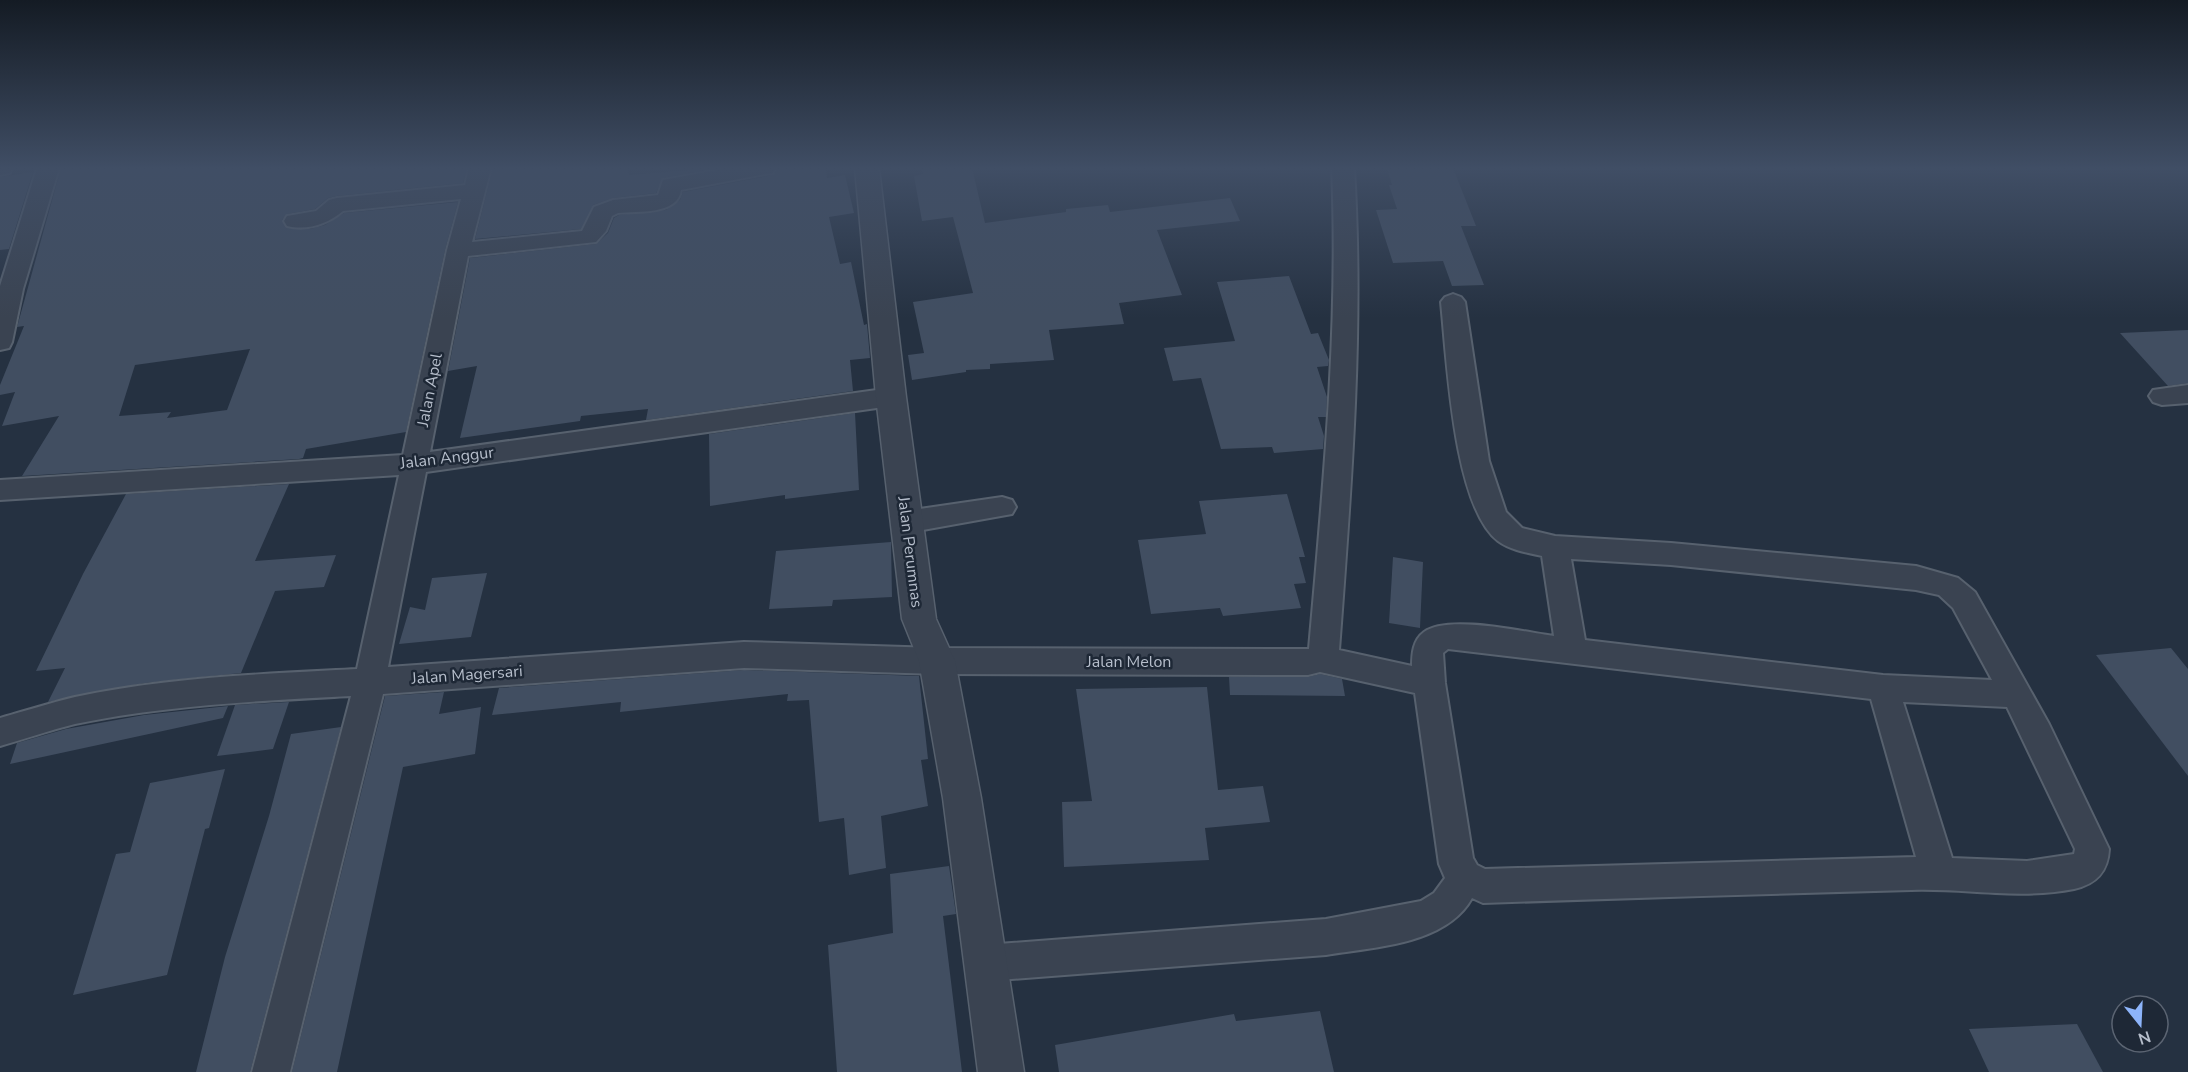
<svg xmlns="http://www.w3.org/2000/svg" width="2188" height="1072" viewBox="0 0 2188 1072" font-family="'Nunito Sans',sans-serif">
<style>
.building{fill:#414e61;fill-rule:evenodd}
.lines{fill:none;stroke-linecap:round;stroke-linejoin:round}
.minor-casing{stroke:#57616e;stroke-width:4}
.tertiary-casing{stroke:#57616e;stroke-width:3}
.minor{fill:#3a4351;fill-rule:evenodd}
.tertiary{fill:#3a4351;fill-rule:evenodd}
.labels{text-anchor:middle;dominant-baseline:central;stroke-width:5;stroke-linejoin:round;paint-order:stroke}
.street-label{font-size:16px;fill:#b6becb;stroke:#1e2836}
</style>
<rect width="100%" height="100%" fill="#253141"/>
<g class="building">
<path d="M61,168h406l-4,15 -127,13 -8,2 -13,11 -28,5 -5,6 5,8 23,1 15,-4 19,-12 114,-11 -13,48 -39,182 -100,17 -3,9 -4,1 -277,17 37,-60 -57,10 13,-34 -15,3v-10l24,-59 -7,1zM250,349l-23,61 -60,8 4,-6 -52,4 16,-51z"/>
<path d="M493,168h135l1,7 85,-7 -51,10 -7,15 -43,5 -20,7 -12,24 -106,10z"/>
<path d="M777,168h49l1,10 18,-3 9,38 -25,4 11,47 11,-2 13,63 3,-1 3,34 -20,2 3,31 -207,29 2,-11 -67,7 -1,5 -120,17 17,-72 -29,5 22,-113 126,-14 12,-11 6,-15 5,-3 47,-5 14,-10 3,-8 90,-17z"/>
<path d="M920,168h52l13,55 81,-11v-3l42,-4 2,7 120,-14 10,23 -83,9 25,65 -63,8 5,21 -75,6 5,30 -64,4v5l-24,1v2l-54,8 -4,-25 16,-2 -11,-51 60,-9 -20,-76 -31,4 -8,-45 9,-2z"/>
<path d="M1387,168h66l23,58h-15l23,59 -32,1 -9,-25 -50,2 -17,-53 21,-1 -8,-24h3z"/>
<path d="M33,172l-24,77 -9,1v-73z"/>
<path d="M1289,276l22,58 7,-1 11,27 -1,6 -11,1 10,30 -1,20h-8l6,19 -1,13 -49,4 -2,-6 -51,2 -20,-71 -28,3 -9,-33 71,-7 -18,-59z"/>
<path d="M2188,330v53l-20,3 -48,-53z"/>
<path d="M855,413l4,77 -74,9v-4l-75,11 -1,-72z"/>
<path d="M289,484l-34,77 81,-6 -12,32 -49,4 -34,82 -96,10 -97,19 17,-34 -29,3 47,-97 43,-80z"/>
<path d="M1287,494l18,63h-6l7,26 -12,1 7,24 -78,8 -3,-8 -69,6 -13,-74 68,-6 -7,-33z"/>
<path d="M891,542l1,55 -59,3 -1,6 -63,3 7,-58z"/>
<path d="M1393,557l30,5 -3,66 -31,-5z"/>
<path d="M487,573l-16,64 -72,7 11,-37 15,3 7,-32z"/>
<path d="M2171,648l17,21v107l-92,-121z"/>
<path d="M744,670l175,6 9,83 -7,1 7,46 -47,10 5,52 -37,7 -5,-57 -25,4 -10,-122 -22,1 1,-7 -168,18 1,-10 -129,13 7,-27z"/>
<path d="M1320,674l22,5 3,17 -115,-1 -1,-18h79z"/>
<path d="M1207,687l11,103 45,-4 7,36 -65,6 4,32 -145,7 -2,-65 30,-1 -16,-112z"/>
<path d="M444,692l-5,22 42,-7 -6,47 -72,13 -66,305h-45l93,-376z"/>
<path d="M289,702l-16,47 -56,7 18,-51z"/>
<path d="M228,706l-5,12 -213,46 7,-21 49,-14 78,-14z"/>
<path d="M341,727l-91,345h-54l29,-115 44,-141 22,-82z"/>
<path d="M225,769l-16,59 -4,1 -38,146 -94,20 43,-141 14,-2 20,-69z"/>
<path d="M949,866l7,48 -13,2 19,156h-125l-9,-127 65,-12 -3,-59z"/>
<path d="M1320,1011l14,61h-275l-4,-27 179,-31 2,7z"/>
<path d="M2077,1024l26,48h-114l-20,-43z"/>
</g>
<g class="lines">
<g class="minor-casing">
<g id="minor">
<path d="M0,168h12l-2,5 -10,2z"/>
<path d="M37,168h22l-36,121 -11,53 -3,6 -9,2v-64z"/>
<path d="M469,168h22l-19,74 110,-11 12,-24 19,-7 45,-5 5,-15 65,-12h47l-2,5 -8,1 -84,16c-3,25 -43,21 -63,23l-6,3 -6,15 -10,11 -128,14 -38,196 461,-64 9,3 4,6 -4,6 -9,3 -465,66 -38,195 356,-25 193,6 372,1c14,-160 30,-320 23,-481h22c10,162 -3,321 -15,482l73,16c0,-12 1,-26 12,-34 24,-18 100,0 130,4l-12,-80c-14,-3 -32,-6 -44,-15 -45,-35 -51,-183 -57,-239l4,-5 8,-3 8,3 4,5 24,159 17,51 16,16 33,8 116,7 245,23 42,12 17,14 74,132 60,125c-1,22 -12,35 -35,40 -54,11 -108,-1 -163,1 -143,4 -285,8 -428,13l-11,-5c-26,47 -99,49 -146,57l-341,26 -13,-5 -5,-13 5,-13 13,-5 341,-26 95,-18 13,-8 11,-15 -6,-14 -24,-171 -95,-21 -12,3 -371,-1 -193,-6 -361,26 -93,378h-38l99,-376c-93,5 -185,9 -276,28 -25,6 -50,15 -75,22v-28c25,-7 50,-15 75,-21 93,-20 188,-23 282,-28l42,-194 -399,25v-20l403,-25 44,-205 14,-51 -118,12c-15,13 -36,20 -56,15l-3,-5 3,-5 29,-5 13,-11 8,-2 128,-13zM1571,559l100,6 245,25 23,5 14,13 39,72 -109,-5 -298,-35zM1448,649l423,50 45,158 -431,12 -8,-4 -4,-7 -28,-175 -2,-30zM1903,702l104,5 68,142 -1,5 -47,7 -75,-3z"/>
<path d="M2188,385v18l-26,2 -9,-3 -4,-6 4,-6z"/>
<path d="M1002,497l10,3 4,7 -4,7 -106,19 -10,-3 -4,-8 4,-8 10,-3z"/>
</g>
</g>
<g class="tertiary-casing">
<path id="tertiary" d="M855,168h24l27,229 30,222 19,42 26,137 43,274h-46l-35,-274 -24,-137 -17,-42 -26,-222z"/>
</g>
<use href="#minor" class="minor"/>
<use href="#tertiary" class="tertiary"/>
</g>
<linearGradient id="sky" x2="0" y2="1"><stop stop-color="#141b24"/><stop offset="0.53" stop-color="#404e65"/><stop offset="1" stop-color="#404e65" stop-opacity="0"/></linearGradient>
<rect width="2188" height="318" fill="url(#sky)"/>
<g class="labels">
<g class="street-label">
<text transform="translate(430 390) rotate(-79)">Jalan Apel</text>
<text transform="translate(447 458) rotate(-7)">Jalan Anggur</text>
<text transform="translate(910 552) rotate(83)">Jalan Perumnas</text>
<text x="1129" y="662">Jalan Melon</text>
<text transform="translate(467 675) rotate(-4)">Jalan Magersari</text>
</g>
</g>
<g transform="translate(2140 1024) rotate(162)"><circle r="28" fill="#1e2836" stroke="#5b6472" stroke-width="1.5"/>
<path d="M0-4.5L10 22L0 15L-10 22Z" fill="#8db4fa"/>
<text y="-9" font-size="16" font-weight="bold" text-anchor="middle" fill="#b6becb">N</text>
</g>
</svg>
